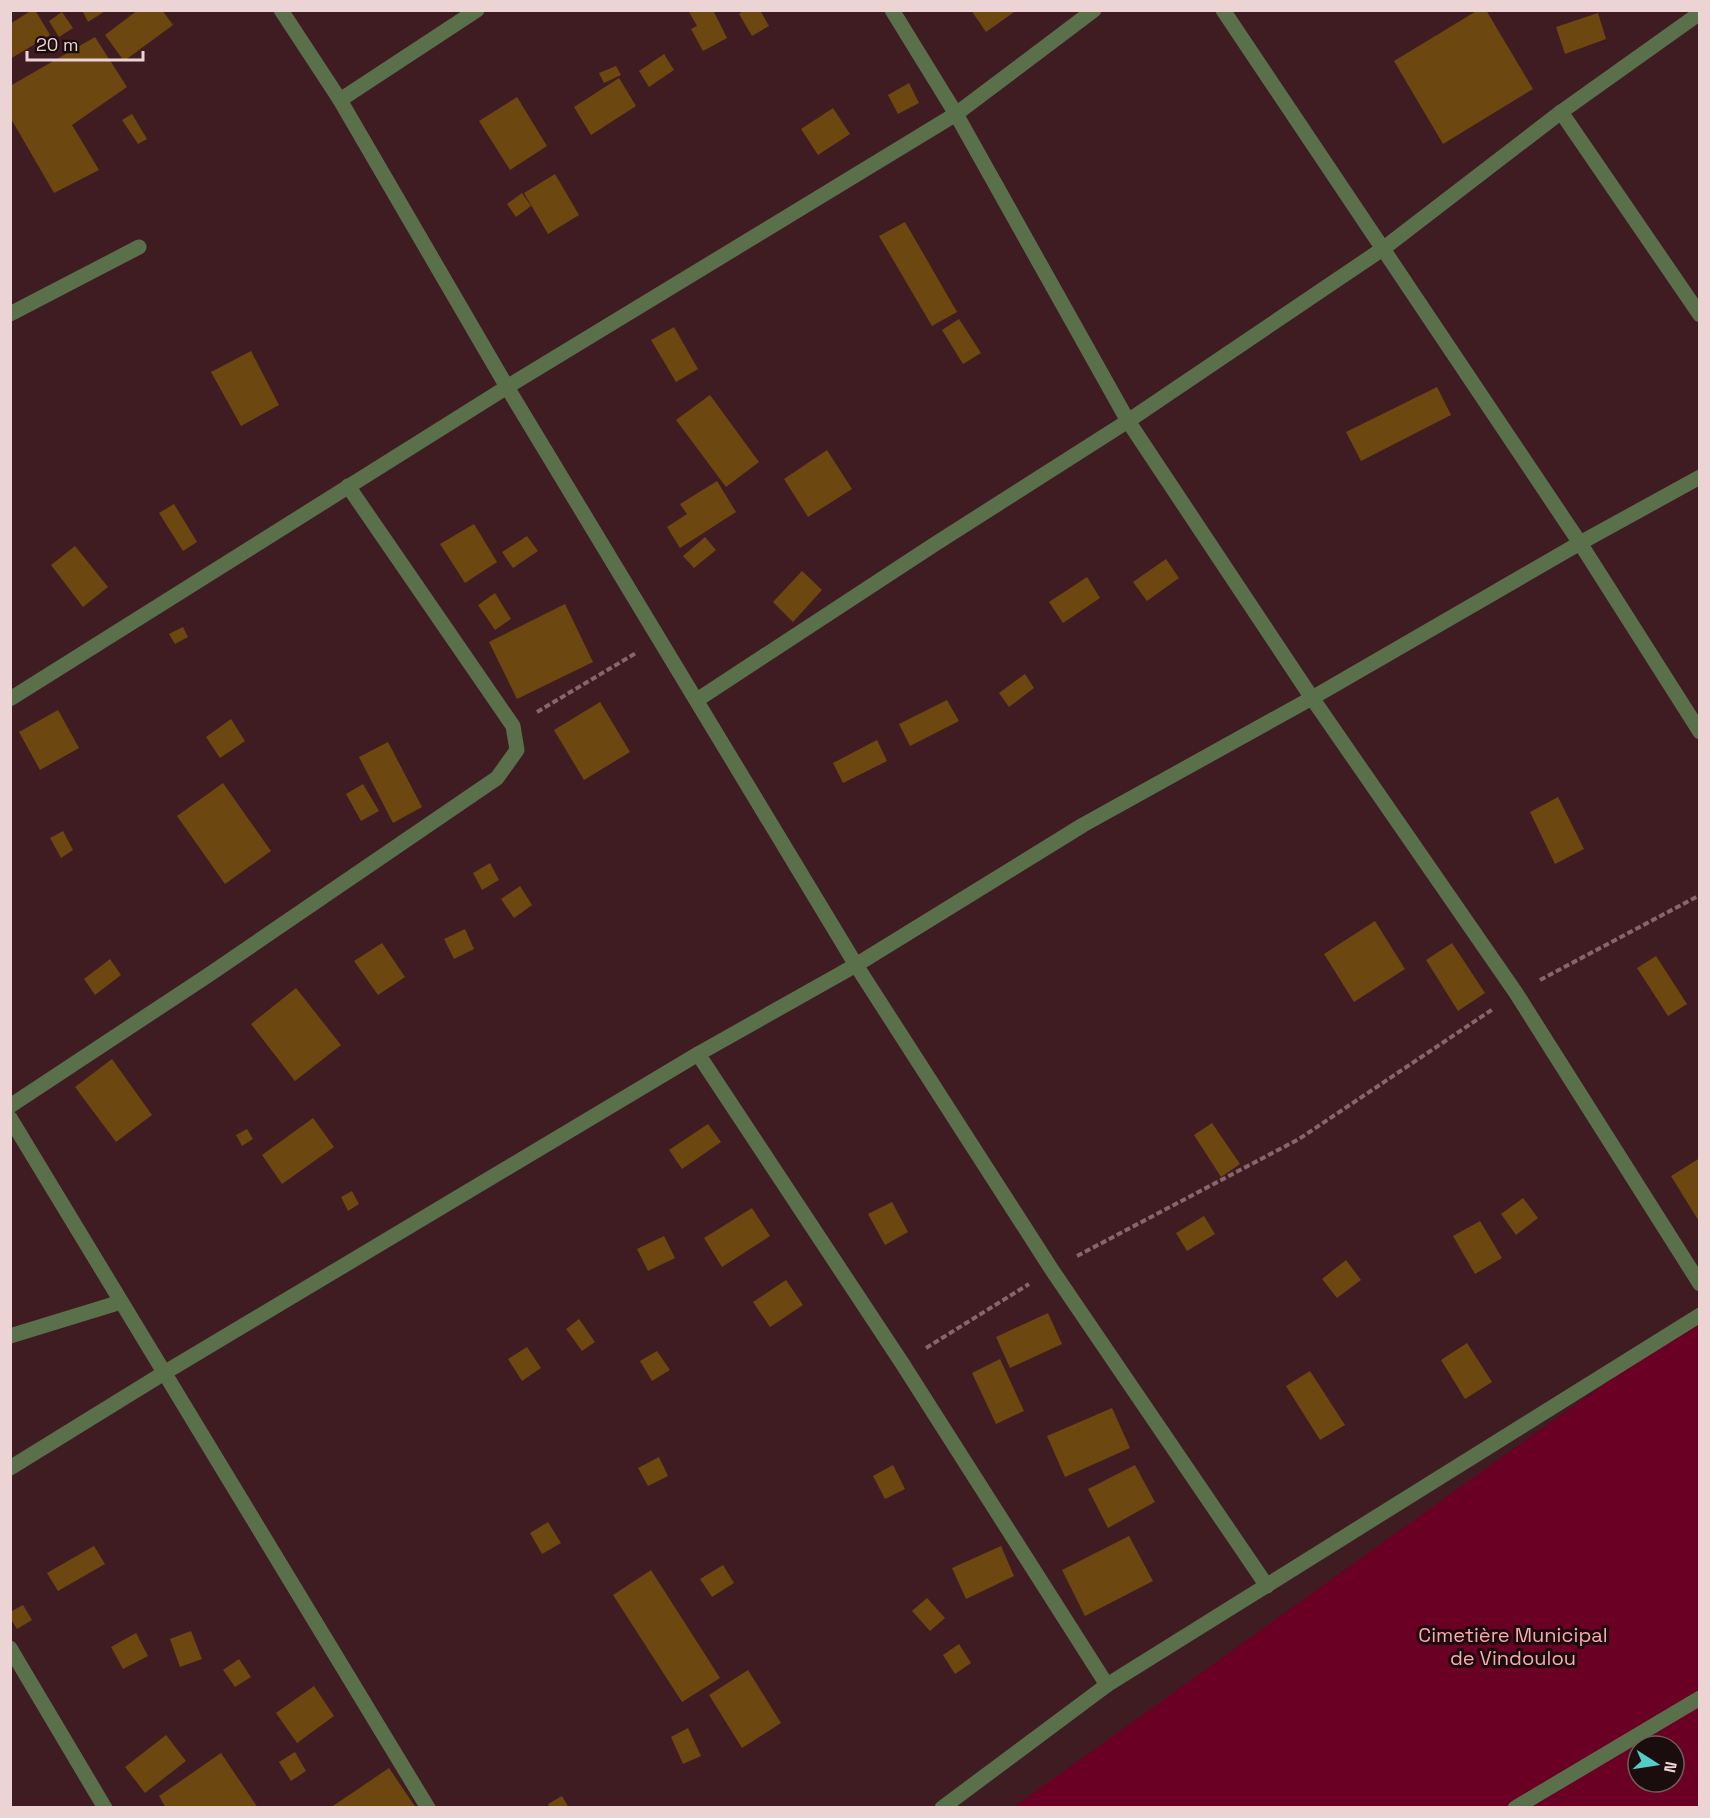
<svg xmlns="http://www.w3.org/2000/svg" width="1710" height="1818" viewBox="0 0 1710 1818" font-family="'Space Grotesk',sans-serif">
<style>
.green{fill:#6a0023;fill-rule:evenodd}
.building{fill:#6c470f}
.lines{fill:none;stroke-linecap:round;stroke-linejoin:round}
.path{stroke:#85676a;stroke-width:4;stroke-dasharray:6 3;stroke-linecap:butt}
.minor{stroke:#5a704a;stroke-width:15}
.labels{text-anchor:middle;dominant-baseline:central;stroke-width:6;stroke-linejoin:round;paint-order:stroke}
.park-label{font-size:20px;fill:#fda7b1;stroke:#1b0c0e}
</style>
<rect width="100%" height="100%" fill="#3f1c21"/>
<path class="green" d="M1699,1316v491h-685zM1638,1746h36v36h-36z"/>
<g class="building">
<path d="M32,10h3l15,25 -40,24v-35z"/>
<path d="M82,10h25l-19,12z"/>
<path d="M138,10h24l11,15 -49,36 -19,-26z"/>
<path d="M688,10h25l14,28 -24,13 -12,-22 6,-3z"/>
<path d="M744,10h16l9,16 -17,10 -13,-22z"/>
<path d="M971,10h46l-31,22z"/>
<path d="M1478,10h8l47,79 -90,55 -49,-83z"/>
<path d="M62,12l11,16 -14,9 -10,-16z"/>
<path d="M1598,13l8,26 -41,15 -9,-27z"/>
<path d="M95,37l32,50 -55,38 27,45 -45,23 -44,-76v-31z"/>
<path d="M664,54l10,16 -25,17 -10,-16z"/>
<path d="M616,66l5,9 -17,8 -5,-10z"/>
<path d="M619,78l17,28 -45,29 -17,-28z"/>
<path d="M909,83l10,20 -21,11 -10,-19z"/>
<path d="M517,97l30,49 -37,24 -31,-49z"/>
<path d="M833,108l17,26 -32,21 -17,-26z"/>
<path d="M132,114l15,25 -9,5 -16,-24z"/>
<path d="M555,174l24,41 -31,19 -24,-41z"/>
<path d="M522,193l9,13 -15,11 -9,-13z"/>
<path d="M905,222l52,90 -25,14 -53,-90z"/>
<path d="M959,319l22,34 -18,11 -21,-34z"/>
<path d="M674,327l24,42 -22,13 -25,-42z"/>
<path d="M251,351l28,54 -38,21 -30,-54z"/>
<path d="M1437,387l14,28 -90,46 -15,-29z"/>
<path d="M710,395l49,67 -33,25 -50,-67z"/>
<path d="M827,450l25,39 -44,28 -24,-38z"/>
<path d="M717,481l19,31 -56,36 -13,-21 20,-13 -7,-10z"/>
<path d="M174,504l23,38 -14,9 -24,-38z"/>
<path d="M474,524l23,38 -32,21 -25,-39z"/>
<path d="M527,536l11,15 -25,17 -11,-16z"/>
<path d="M705,537l11,13 -22,18 -11,-12z"/>
<path d="M75,546l33,41 -25,20 -32,-42z"/>
<path d="M1166,559l13,19 -32,23 -14,-19z"/>
<path d="M802,571l20,19 -29,32 -20,-20z"/>
<path d="M1087,577l13,21 -37,25 -14,-21z"/>
<path d="M495,593l16,26 -16,11 -17,-25z"/>
<path d="M565,604l28,58 -76,37 -28,-57z"/>
<path d="M183,627l5,10 -13,7 -6,-10z"/>
<path d="M1025,674l9,14 -25,19 -10,-14z"/>
<path d="M947,700l12,21 -49,25 -11,-22z"/>
<path d="M600,702l30,50 -46,28 -30,-50z"/>
<path d="M58,710l21,38 -39,22 -21,-38z"/>
<path d="M231,719l14,22 -25,17 -14,-21z"/>
<path d="M877,740l10,21 -44,22 -10,-20z"/>
<path d="M388,742l34,65 -29,16 -34,-66z"/>
<path d="M223,783l48,68 -46,33 -48,-68z"/>
<path d="M363,784l16,27 -18,10 -15,-27z"/>
<path d="M1558,797l26,52 -29,15 -25,-52z"/>
<path d="M63,831l10,19 -12,8 -11,-20z"/>
<path d="M490,863l9,17 -17,10 -9,-17z"/>
<path d="M520,886l12,19 -18,13 -13,-19z"/>
<path d="M1375,921l30,48 -51,33 -30,-48z"/>
<path d="M465,929l9,20 -20,10 -10,-20z"/>
<path d="M382,943l23,34 -27,18 -24,-34z"/>
<path d="M1452,943l33,50 -27,18 -32,-51z"/>
<path d="M1656,956l31,48 -19,12 -31,-48z"/>
<path d="M110,959l11,16 -26,20 -11,-16z"/>
<path d="M296,988l45,57 -46,36 -44,-57z"/>
<path d="M112,1059l40,56 -36,27 -41,-55z"/>
<path d="M313,1118l21,29 -52,37 -20,-29z"/>
<path d="M1212,1123l28,41 -19,13 -27,-42z"/>
<path d="M708,1124l13,18 -39,27 -13,-19z"/>
<path d="M247,1129l6,10 -11,7 -6,-11z"/>
<path d="M1700,1158v65l-29,-47z"/>
<path d="M352,1191l7,13 -11,7 -7,-14z"/>
<path d="M1523,1198l15,20 -22,17 -15,-21z"/>
<path d="M892,1202l16,30 -23,13 -17,-31z"/>
<path d="M752,1208l18,28 -48,31 -18,-29z"/>
<path d="M1204,1216l11,18 -28,17 -11,-18z"/>
<path d="M1480,1221l22,37 -27,16 -22,-38z"/>
<path d="M664,1236l11,22 -27,13 -11,-22z"/>
<path d="M1346,1260l15,20 -24,18 -15,-19z"/>
<path d="M786,1280l17,25 -33,22 -17,-25z"/>
<path d="M1048,1313l14,31 -52,24 -14,-31z"/>
<path d="M579,1319l16,23 -13,9 -16,-22z"/>
<path d="M1467,1343l25,39 -27,17 -24,-39z"/>
<path d="M527,1347l14,21 -19,13 -14,-22z"/>
<path d="M657,1351l13,19 -18,11 -12,-20z"/>
<path d="M1000,1359l24,52 -28,13 -24,-51z"/>
<path d="M1310,1371l35,54 -25,15 -34,-54z"/>
<path d="M1112,1408l18,40 -65,29 -18,-41z"/>
<path d="M659,1457l9,19 -20,10 -10,-18z"/>
<path d="M893,1465l12,24 -20,10 -12,-23z"/>
<path d="M1135,1465l20,37 -47,26 -20,-39z"/>
<path d="M548,1522l13,21 -19,11 -12,-21z"/>
<path d="M1129,1536l24,45 -68,35 -23,-46z"/>
<path d="M94,1546l11,18 -47,27 -11,-18z"/>
<path d="M1001,1546l13,30 -48,23 -14,-31z"/>
<path d="M723,1565l11,18 -22,14 -12,-18z"/>
<path d="M651,1570l69,108 -38,24 -69,-107z"/>
<path d="M927,1598l18,20 -15,13 -18,-20z"/>
<path d="M23,1605l9,15 -15,9 -7,-11v-6z"/>
<path d="M191,1631l11,28 -22,8 -10,-28z"/>
<path d="M136,1633l12,23 -25,13 -12,-22z"/>
<path d="M959,1644l12,19 -16,11 -12,-19z"/>
<path d="M239,1659l12,18 -16,10 -12,-17z"/>
<path d="M748,1670l33,53 -39,25 -33,-53z"/>
<path d="M314,1686l20,30 -37,27 -21,-30z"/>
<path d="M688,1728l13,28 -18,8 -12,-27z"/>
<path d="M166,1735l20,26 -41,32 -20,-26z"/>
<path d="M295,1752l11,19 -15,10 -12,-19z"/>
<path d="M221,1753l37,55h-92l-7,-12z"/>
<path d="M389,1768l27,40h-86z"/>
<path d="M562,1796l7,12h-19l-2,-4z"/>
</g>
<g class="lines">
<g class="path">
<path d="M537,712l99,-59"/>
<path d="M1540,980l160,-85"/>
<path d="M1077,1256l222,-117 194,-130"/>
<path d="M926,1348l103,-64"/>
</g>
<g class="minor">
<path d="M281,10l59,90 167,287 349,578 196,305 215,316"/>
<path d="M892,10l64,104 172,307 184,277 204,295 184,291"/>
<path d="M1223,10l357,533 120,189"/>
<path d="M340,100l137,-90"/>
<path d="M1561,112l139,203"/>
<path d="M10,314l129,-67"/>
<path d="M10,699l497,-312 449,-273 138,-104"/>
<path d="M697,700l238,-156 193,-123 256,-173 177,-136 139,-99"/>
<path d="M698,1054l204,309 205,322"/>
<path d="M10,1106l197,-130 290,-198 20,-28 -4,-24 -165,-240"/>
<path d="M10,1118l418,690"/>
<path d="M10,1336l111,-34"/>
<path d="M10,1468l154,-95 534,-319 158,-89 227,-140 229,-127 268,-155 120,-66"/>
<path d="M10,1648l95,160"/>
<path d="M942,1808l165,-123 593,-370"/>
<path d="M1515,1808l185,-110"/>
</g>
</g>
<g class="labels">
<g class="park-label">
<text x="1513" y="1635">Cimetière Municipal<tspan x="1513" dy="23">de Vindoulou</tspan></text>
</g>
</g>
<rect width="1710" height="1818" fill="none" stroke="#ecd4d5" stroke-width="24"/>
<g transform="translate(1656 1764) rotate(102)"><circle r="28" fill="#1b0c0e" stroke="#6f5c5e" stroke-width="1.5"/>
<path d="M0-4.5L10 22L0 15L-10 22Z" fill="#53cdc9"/>
<text y="-9" font-size="16" font-weight="bold" text-anchor="middle" fill="#ecd4d5">N</text>
</g>
<path d="M27 51v9h116v-9" fill="none" stroke="#ecd4d5" stroke-width="3"/>
<text x="36" y="51" font-size="18" fill="#ecd4d5" stroke="#1b0c0e" stroke-width="4.5" paint-order="stroke">20 m</text>
</svg>
